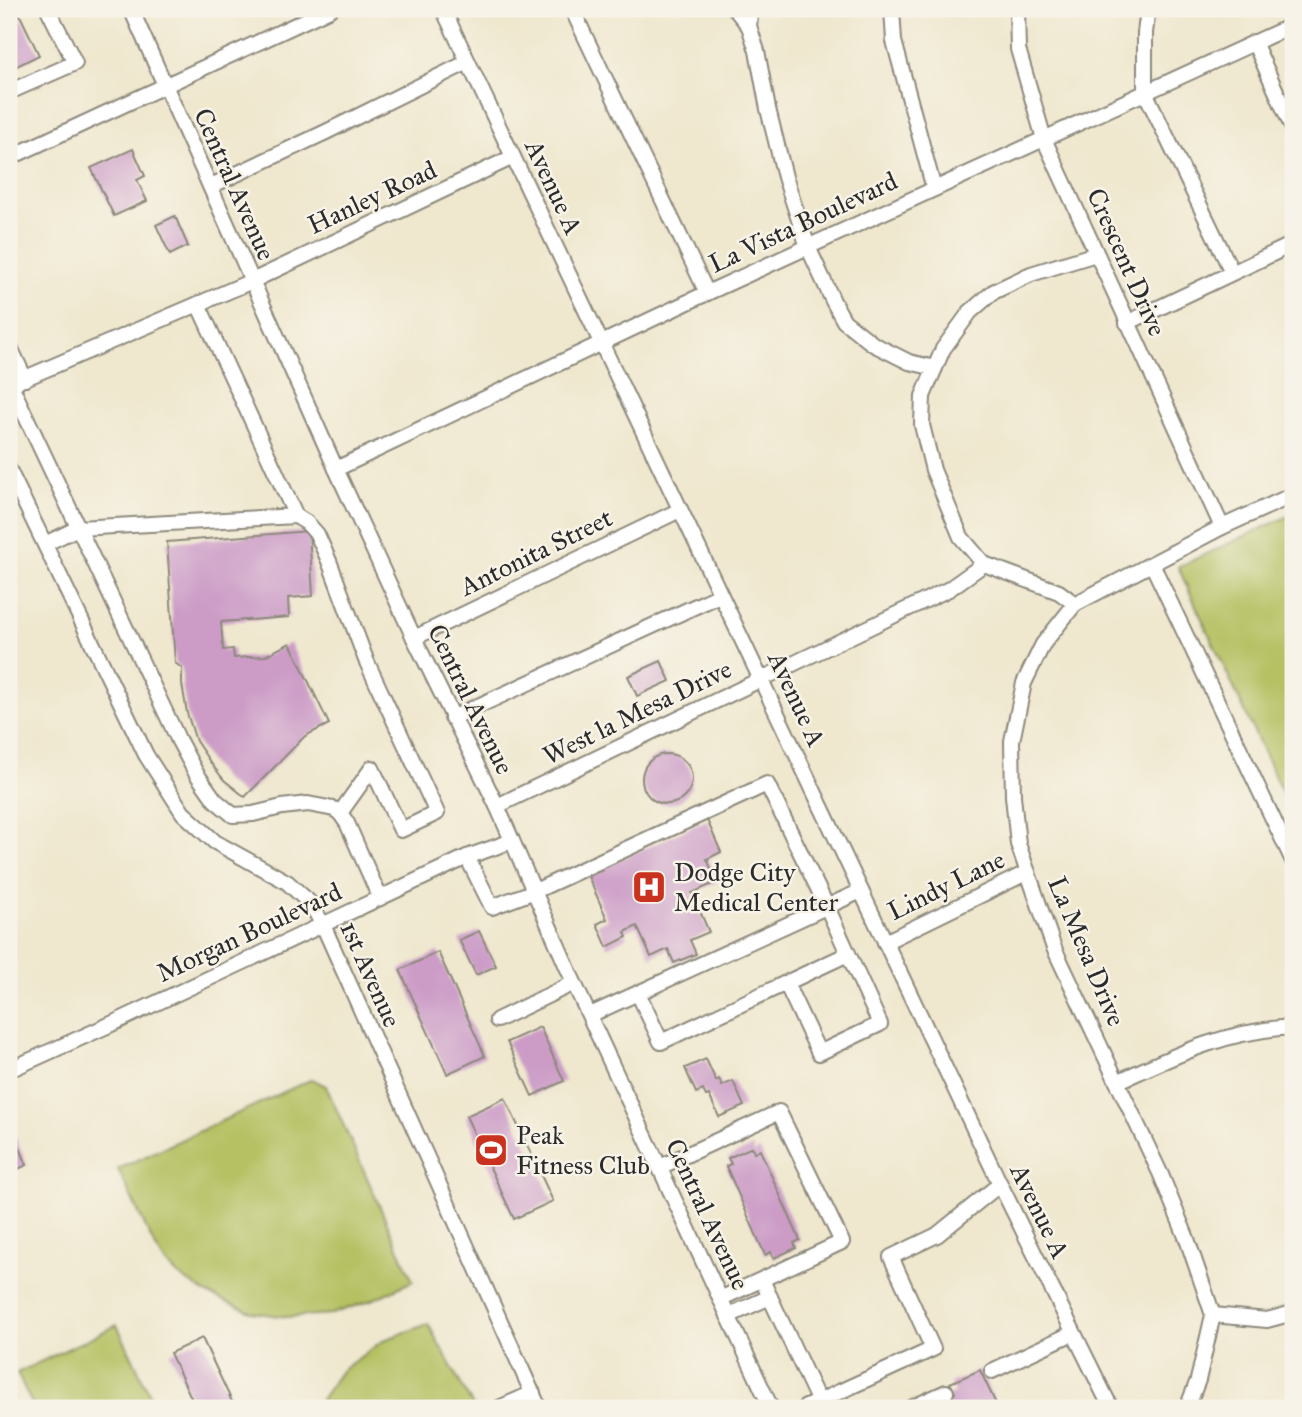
<svg xmlns="http://www.w3.org/2000/svg" width="1302" height="1417" viewBox="0 0 1302 1417" font-family="'IM FELL Great Primer',serif">
<style>
.green{fill:#b5c163;stroke:#707647;stroke-width:2}
.building{fill:#cc9cc7}
.lines{fill:none;stroke-linecap:round;stroke-linejoin:round}
.minor-casing{stroke:#8d897c;stroke-width:18}
.minor{stroke:#fff;stroke-width:14}
.labels{text-anchor:middle;dominant-baseline:central;stroke-width:5;stroke-linejoin:round;paint-order:stroke}
.street-label{font-size:26px;fill:#2b2b2b;stroke:#f7f3e8}
.poi-label{font-size:26px;fill:#2b2b2b;stroke:#f7f3e8;text-anchor:start}
</style>
<rect width="100%" height="100%" fill="#f7f3e8"/>
<filter id="ink" filterUnits="userSpaceOnUse"><feTurbulence type="fractalNoise" baseFrequency=".0143" numOctaves="2"/><feDisplacementMap in="SourceGraphic" scale="14" xChannelSelector="R" yChannelSelector="G"/><feConvolveMatrix kernelMatrix="1 2 1 2 8 2 1 2 1" color-interpolation-filters="sRGB"/></filter>
<filter id="wash" filterUnits="userSpaceOnUse"><feTurbulence type="fractalNoise" baseFrequency=".00686" numOctaves="4" result="noise"/><feDisplacementMap in="SourceGraphic" scale="28" xChannelSelector="R" yChannelSelector="G"/><feGaussianBlur stdDeviation="1.57" result="paint"/><feColorMatrix in="noise" values="0 0 0 0 0 0 0 0 0 0 0 0 0 0 0 0 0 1.4 0 .05"/><feComposite in="paint" operator="in"/></filter>
<g filter="url(#wash)">
<rect width="100%" height="100%" fill="#efe7ce"/>
<g class="green">
<path d="M1293,514v302l-115,-249z"/>
<path d="M312,1079l14,7 87,195 -41,19 -40,14 -45,3 -36,-5 -43,-18 -30,-19 -14,-14 -11,-18 -35,-74z"/>
<path d="M428,1324l46,84h-159l26,-37 43,-31z"/>
<path d="M117,1325l39,83h-122l-17,-35z"/>
</g>
<g id="blocks">
<g class="building">
<path d="M9,9h8l22,46 -30,15z"/>
<path d="M133,149l12,27 -8,4 10,21 -33,15 -23,-48z"/>
<path d="M175,216l13,30 -18,9 -14,-30z"/>
<path d="M309,531l4,65 -25,2 1,19 -68,5 2,28 10,-1 1,9 31,-2 25,-13 39,81 -24,12 -60,61 -21,-17 -14,-18 -14,-21 -9,-28 -5,-29v-16l-7,-5 -8,-121z"/>
<path d="M661,661l9,20 -33,15 -9,-20z"/>
<circle cx="667" cy="779" r="25"/>
<path d="M707,820l14,32 -14,7 10,23 -25,11 17,39 -19,8 6,14 -22,9 -6,-14 -17,8 -14,-31 -12,6 2,5 -20,10 -10,-23 10,-5 -19,-43 15,-6 -1,-2z"/>
<path d="M479,931l17,35 -20,9 -17,-35z"/>
<path d="M438,952l47,104 -38,18 -47,-104z"/>
<path d="M540,1027l24,54 -32,15 -25,-54z"/>
<path d="M706,1059l10,22 3,-2 3,7 11,-5 11,25 -25,11 -10,-22 -3,1 -3,-6 -7,3 -11,-25z"/>
<path d="M505,1098l48,103 -39,18 -48,-103z"/>
<path d="M15,1136l12,29 -18,8v-34z"/>
<path d="M752,1147l2,6 6,-3 40,90 -6,3 2,5 -22,10 -3,-6 -6,3 -39,-89 5,-2 -3,-6z"/>
<path d="M202,1338l33,70h-39l-26,-55z"/>
<path d="M980,1370l18,38h-78l35,-15 -5,-10z"/>
</g>
</g>
</g>
<g filter="url(#ink)">
<use href="#blocks" fill-opacity="0" stroke="#8d897c" stroke-width="2"/>
<g class="lines">
<g class="minor-casing">
<g id="minor">
<path d="M131,9l205,460 78,169 83,168 77,177 197,425"/>
<path d="M443,9l557,1175 111,224"/>
<path d="M572,9l135,284"/>
<path d="M735,9l14,17"/>
<path d="M751,9l-2,17 8,25 11,58 17,68 23,70 25,54 11,20 29,23 36,18 26,6"/>
<path d="M892,9l2,32 40,148"/>
<path d="M1017,9l1,40 26,90 178,388"/>
<path d="M1148,9l-3,24v59l87,180"/>
<path d="M1254,42l39,87"/>
<path d="M9,92l66,-29 -27,-54"/>
<path d="M9,158l321,-149"/>
<path d="M211,186l115,-54 142,-70"/>
<path d="M1127,323l166,-79"/>
<path d="M9,345l16,34"/>
<path d="M9,385l243,-104 261,-124"/>
<path d="M11,385l168,356 17,32 19,27 18,15 20,-1 29,-7 26,-3 26,5 6,4 7,10 33,75"/>
<path d="M336,469l371,-176 586,-268"/>
<path d="M9,470l137,285 37,58 32,29 72,40 24,22 12,21 216,483"/>
<path d="M296,516l11,7 10,11 12,27 37,99 71,153 -36,17 -29,-62 -32,45"/>
<path d="M45,544l33,-16 218,-12 -98,-212"/>
<path d="M984,564l-23,-27 -28,-67 -11,-45 1,-29 20,-47 27,-37 23,-20 38,-18 65,-20"/>
<path d="M984,564l75,28 16,12"/>
<path d="M1152,564l141,297"/>
<path d="M414,638l266,-128"/>
<path d="M452,718l268,-123"/>
<path d="M497,806l452,-217 35,-25"/>
<path d="M467,857l25,50 43,-16 232,-107 60,123 53,117 -61,29 -33,-70 -125,59 -23,-49"/>
<path d="M885,942l143,-70"/>
<path d="M786,983l62,-29"/>
<path d="M590,1015l271,-124"/>
<path d="M497,1020l77,-37"/>
<path d="M9,1070l109,-49 349,-164 45,-16"/>
<path d="M1117,1082c61,-28 108,-51 176,-55"/>
<path d="M660,1167l119,-55 63,130 -122,57"/>
<path d="M762,1280l57,122"/>
<path d="M1213,1315l54,5 26,-7"/>
<path d="M728,1316l42,-19"/>
<path d="M992,1371l81,-38"/>
<path d="M499,1408l34,-15"/>
<path d="M804,1408l129,-59 -42,-92 46,-22 63,-51"/>
<path d="M911,1408l35,-16"/>
<path d="M1187,1408l11,-28 15,-65 -26,-76 -26,-64 -107,-227 -36,-104 -5,-48 -1,-55 12,-58 19,-39 32,-40 147,-77 71,-32"/>
</g>
</g>
<use href="#minor" class="minor"/>
</g>
</g>
<defs>
<g id="hospital-square" transform="scale(1.75)"><rect x="-9" y="-9" width="18" height="18" rx="4" fill="#c8321e" stroke="#f7f3e8"/><path d="M-5-5h3v3.5h4V-5h3V5h-3V1.5h-4V5h-3Z" fill="#fff"/></g>
<g id="stadium-square" transform="scale(1.75)"><rect x="-9" y="-9" width="18" height="18" rx="4" fill="#c8321e" stroke="#f7f3e8"/><path d="M0-5a6.5 5 0 1 0 0 10a6.5 5 0 1 0 0-10ZM-3.5-1.8h7v3.6h-7Z" fill="#fff"/></g>
</defs>
<g fill-rule="evenodd">
<use href="#hospital-square" x="649" y="887"/>
<use href="#stadium-square" x="491" y="1150"/>
</g>
<g class="labels">
<g class="street-label">
<text transform="translate(235 184) rotate(66)">Central Avenue</text>
<text transform="translate(554 187) rotate(65)">Avenue A</text>
<text transform="translate(372 197) rotate(-25)">Hanley Road</text>
<text transform="translate(803 222) rotate(-25)">La Vista Boulevard</text>
<text transform="translate(1127 262) rotate(66)">Crescent Drive</text>
<text transform="translate(536 552) rotate(-26)">Antonita Street</text>
<text transform="translate(471 699) rotate(64)">Central Avenue</text>
<text transform="translate(797 699) rotate(65)">Avenue A</text>
<text transform="translate(637 712) rotate(-26)">West la Mesa Drive</text>
<text transform="translate(946 885) rotate(-26)">Lindy Lane</text>
<text transform="translate(249 932) rotate(-25)">Morgan Boulevard</text>
<text transform="translate(1087 951) rotate(67)">La Mesa Drive</text>
<text transform="translate(371 974) rotate(66)">1st Avenue</text>
<text transform="translate(1040 1211) rotate(64)">Avenue A</text>
<text transform="translate(708 1214) rotate(65)">Central Avenue</text>
</g>
<g class="poi-label">
<text x="674" y="872">Dodge City<tspan x="674" dy="30">Medical Center</tspan></text>
<text x="516" y="1135">Peak<tspan x="516" dy="30">Fitness Club</tspan></text>
</g>
</g>
<rect width="1302" height="1417" fill="none" stroke="#f7f3e8" stroke-width="35"/>
</svg>
